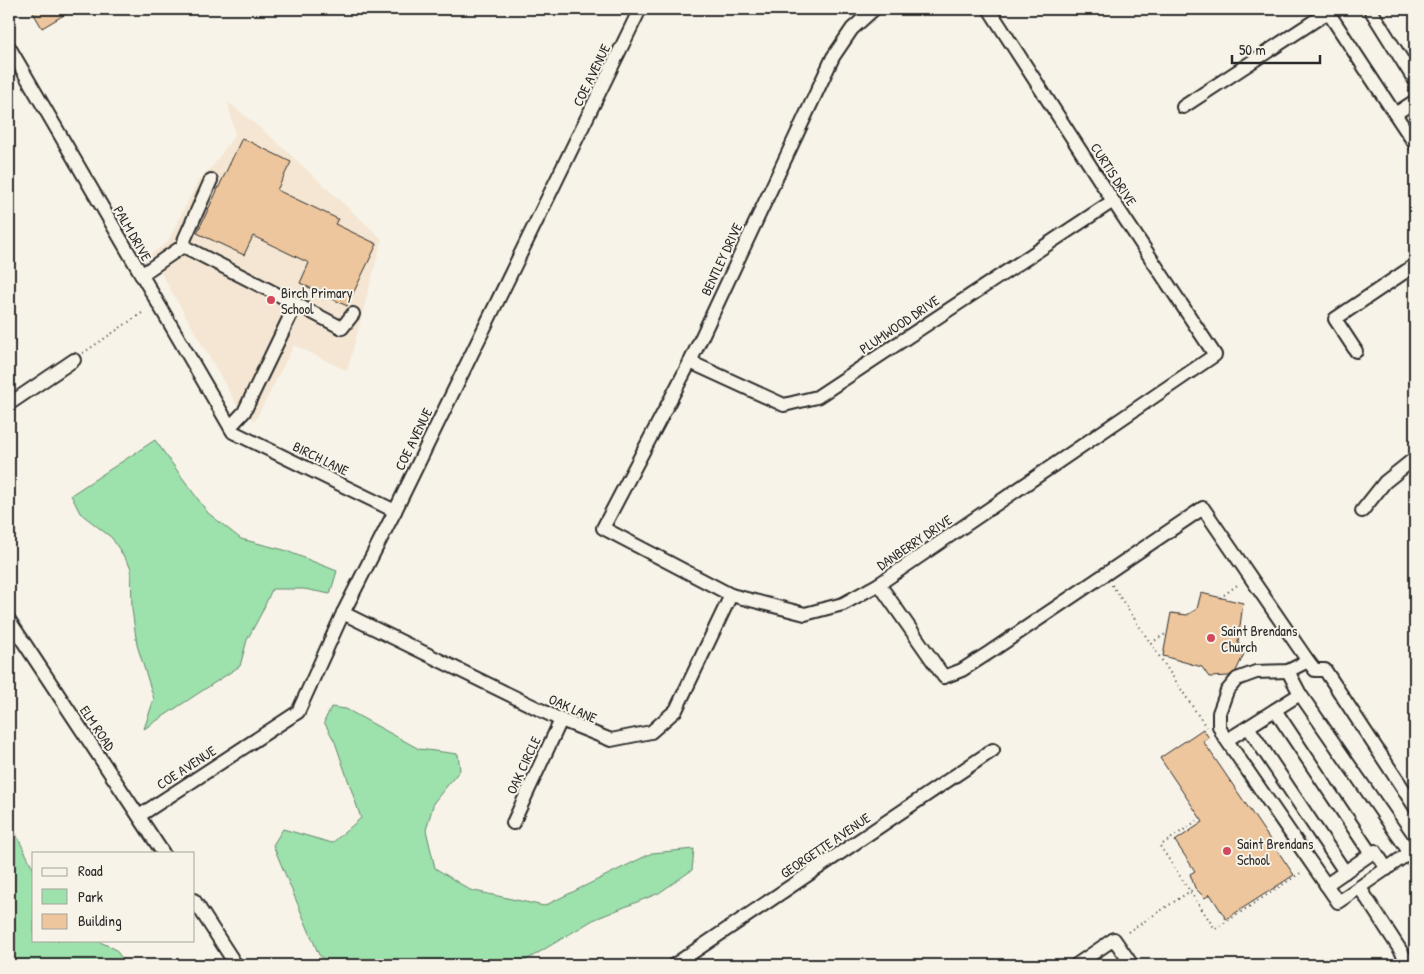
<svg xmlns="http://www.w3.org/2000/svg" width="1424" height="974" viewBox="0 0 1424 974" font-family="'Patrick Hand',sans-serif">
<style>
.built{fill:#f4e6d2}
.green{fill:#9de1ac;stroke:#64866c}
.building{fill:#edc69d;stroke:#2b2b2b}
.lines{fill:none;stroke-linecap:round;stroke-linejoin:round}
.minor-casing{stroke:#2b2b2b;stroke-width:16}
.path{stroke:#2b2b2b;stroke-width:2;stroke-dasharray:1 4;stroke-linecap:butt}
.minor{stroke:#f7f3e8;stroke-width:12}
.poi-dot{fill:#d1495b;stroke:#f7f3e8;stroke-width:2}
.labels{text-anchor:middle;dominant-baseline:central;stroke-width:4;stroke-linejoin:round;paint-order:stroke}
.street-label{font-size:14px;fill:#2b2b2b;stroke:#f7f3e8}
.poi-label{font-size:14px;fill:#2b2b2b;stroke:#f7f3e8;text-anchor:start}
</style>
<rect width="100%" height="100%" fill="#f7f3e8"/>
<filter id="ink" filterUnits="userSpaceOnUse"><feTurbulence type="fractalNoise" baseFrequency=".02" numOctaves="2"/><feDisplacementMap in="SourceGraphic" scale="10" xChannelSelector="R" yChannelSelector="G"/><feConvolveMatrix kernelMatrix="1 2 1 2 8 2 1 2 1" color-interpolation-filters="sRGB"/></filter>
<g filter="url(#ink)">
<path class="built" d="M228,102l43,35 111,102 -35,132 -53,-26 -39,76 -18,-16 -87,-151 17,-11 31,-62 15,-15 22,-32z"/>
<g class="green">
<path d="M155,440l53,73 33,26 43,11 53,21 -7,23 -26,-5h-32l-10,23 -15,28 -7,26 -96,63 10,-30 -17,-54 -5,-36 -1,-41 -19,-30 -32,-25 -9,-18z"/>
<path d="M331,707l15,2 73,40 39,5 2,16 -26,32 -8,28 9,38 35,22 74,16 108,-53 42,-4 -2,21 -33,23 -66,27 -75,45h-187l-12,-10 -46,-110 10,-16 49,14 29,-25 -26,-76 -11,-20z"/>
<path d="M9,820l25,50v70h62l19,9 12,16h-118z"/>
</g>
<g class="building">
<path d="M31,9h43l-32,19z"/>
<path d="M242,138l49,24 -14,28 61,29 -3,5 42,20 -30,62 -47,-23 9,-20 -56,-27 -9,19 -47,-22z"/>
<path d="M1201,593l42,10 -5,39 6,12 -8,17 -7,5 -20,1 -7,-10 -39,-11 8,-43 16,2 10,-6z"/>
<path d="M1203,729l6,9 -6,3 91,134 -68,44 -16,-25 -5,4 -10,-10 -5,-14 5,-3 -20,-30 28,-19 -43,-64z"/>
</g>
<g class="lines">
<g class="minor-casing">
<g id="minor">
<path d="M874,9l-22,20 -19,28 -143,305 -87,166 128,67 74,19 38,-10 36,-20 336,-229 -102,-154 -124,-192"/>
<path d="M1370,9l45,72"/>
<path d="M9,47l224,385 162,79"/>
<path d="M1415,101l-20,13 20,30"/>
<path d="M1183,107l145,-95 67,102"/>
<path d="M183,246l113,58"/>
<path d="M141,275l42,-29 2,-8 26,-58"/>
<path d="M1356,351l-21,-32 80,-54"/>
<path d="M690,362l94,43 33,-8 296,-196"/>
<path d="M9,404l65,-44"/>
<path d="M230,427l14,-15 52,-108 46,24 11,-14"/>
<path d="M1362,511l23,-29 30,-24"/>
<path d="M879,584l65,93 18,-7 28,-18 213,-144 105,153 -20,10 -32,1 -19,7 -10,12 -8,22v13l4,9 115,167 77,-53"/>
<path d="M343,613l218,107 50,20 40,-8 25,-22 55,-115"/>
<path d="M9,620l154,233"/>
<path d="M1308,661l7,9h10l90,137"/>
<path d="M1288,671l12,23 -52,33 97,145"/>
<path d="M1300,694l110,159"/>
<path d="M1275,710l96,144"/>
<path d="M1227,740l21,-13"/>
<path d="M139,816l159,-104 45,-99 52,-102 245,-502"/>
<path d="M513,823l48,-103"/>
<path d="M1326,885l49,-34 12,18"/>
<path d="M1360,888l50,77"/>
<path d="M194,900l42,65"/>
<path d="M674,965l319,-215"/>
<path d="M1076,965l38,-26 18,26"/>
</g>
</g>
<g class="path">
<path d="M83,353l62,-42"/>
<path d="M1112,585l94,142"/>
<path d="M1220,598l20,-15"/>
<path d="M1151,643l16,-10"/>
<path d="M1201,818l-41,28 55,83 87,-57"/>
<path d="M1128,932l67,-44"/>
</g>
<use href="#minor" class="minor"/>
</g>
</g>
<g class="poi-dot">
<circle cx="271" cy="300" r="5"/>
<circle cx="1211" cy="638" r="5"/>
<circle cx="1227" cy="851" r="5"/>
</g>
<g class="labels">
<g class="street-label">
<text transform="translate(591 75) rotate(-64)">COE AVENUE</text>
<text transform="translate(1114 174) rotate(57)">CURTIS DRIVE</text>
<text transform="translate(133 233) rotate(60)">PALM DRIVE</text>
<text transform="translate(721 259) rotate(-65)">BENTLEY DRIVE</text>
<text transform="translate(899 324) rotate(-34)">PLUMWOOD DRIVE</text>
<text transform="translate(413 439) rotate(-64)">COE AVENUE</text>
<text transform="translate(321 458) rotate(26)">BIRCH LANE</text>
<text transform="translate(914 542) rotate(-34)">DANBERRY DRIVE</text>
<text transform="translate(573 708) rotate(24)">OAK LANE</text>
<text transform="translate(98 728) rotate(56)">ELM ROAD</text>
<text transform="translate(523 765) rotate(-65)">OAK CIRCLE</text>
<text transform="translate(186 767) rotate(-33)">COE AVENUE</text>
<text transform="translate(825 845) rotate(-34)">GEORGETTE AVENUE</text>
</g>
<g class="poi-label">
<text x="281" y="292">Birch Primary<tspan x="281" dy="16">School</tspan></text>
<text x="1221" y="630">Saint Brendans<tspan x="1221" dy="16">Church</tspan></text>
<text x="1237" y="843">Saint Brendans<tspan x="1237" dy="16">School</tspan></text>
</g>
</g>
<rect width="1424" height="974" fill="none" stroke="#f7f3e8" stroke-width="30"/>
<rect x="15" y="15" width="1394" height="944" fill="none" stroke="#2b2b2b" stroke-width="2" filter="url(#ink)"/>
<rect x="32" y="852" width="162" height="90" fill="#f7f3e8" stroke="#a5a39c"/>
<rect x="42" y="868" width="25" height="8" fill="#f7f3e8" stroke="#a5a39c"/>
<text x="78" y="876" font-size="15" fill="#2b2b2b">Road</text>
<rect x="42" y="889" width="25" height="15" fill="#9de1ac" stroke="#a5a39c"/>
<text x="78" y="902" font-size="15" fill="#2b2b2b">Park</text>
<rect x="42" y="914" width="25" height="15" fill="#edc69d" stroke="#a5a39c"/>
<text x="78" y="926" font-size="15" fill="#2b2b2b">Building</text>
<path d="M1232 55v8h88v-8" fill="none" stroke="#2b2b2b" stroke-width="2.5"/>
<text x="1239" y="55" font-size="15" fill="#2b2b2b" stroke="#f7f3e8" stroke-width="4" paint-order="stroke">50 m</text>
</svg>
